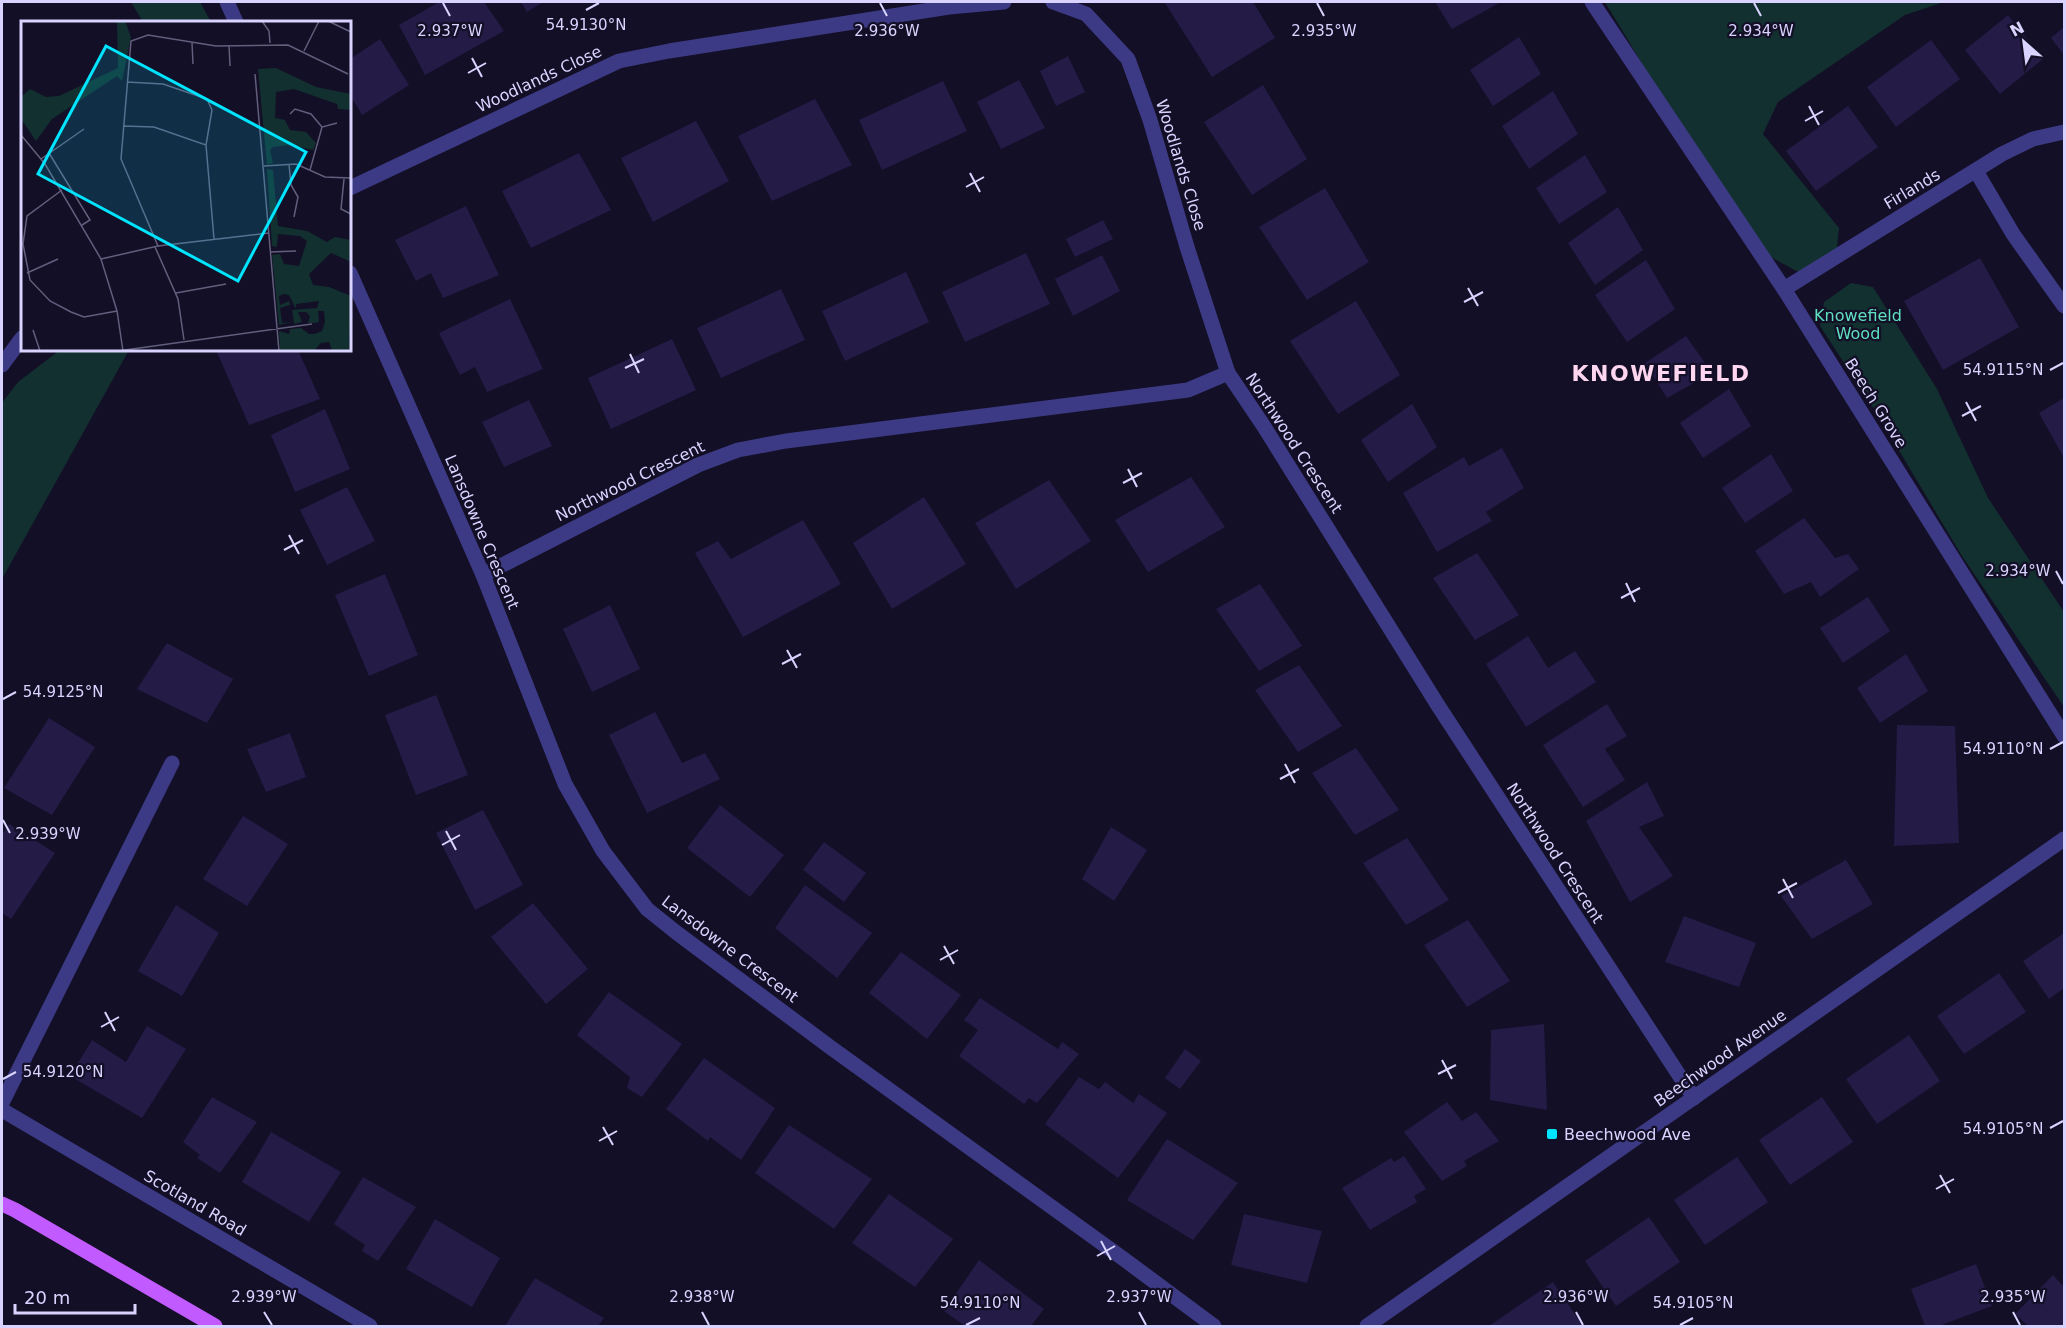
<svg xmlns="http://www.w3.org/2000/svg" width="2066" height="1328" viewBox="0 0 2066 1328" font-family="'DejaVu Sans',sans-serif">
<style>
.green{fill:#12302f}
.building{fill:#241b47}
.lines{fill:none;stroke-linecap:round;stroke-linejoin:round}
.minor{stroke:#3d3a85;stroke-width:15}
.major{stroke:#c25bff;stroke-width:15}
.ticks{fill:none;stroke:#d9d4ff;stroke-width:2}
.poi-dot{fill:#00e5ff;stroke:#130f26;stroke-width:2}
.labels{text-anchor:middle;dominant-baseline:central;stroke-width:4.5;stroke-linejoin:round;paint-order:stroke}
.street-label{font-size:16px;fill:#d9d4ff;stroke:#130f26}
.park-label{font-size:16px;fill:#5fe0c0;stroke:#130f26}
.poi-label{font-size:16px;fill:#d9d4ff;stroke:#130f26;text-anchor:start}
.district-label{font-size:22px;font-weight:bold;letter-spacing:1.5px;fill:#ffd6f0;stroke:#130f26}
.inset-road{fill:none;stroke:#625e7d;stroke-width:1.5}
.view{fill:#00e5ff;fill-opacity:0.15;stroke:#00e5ff;stroke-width:3}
.inset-edge{fill:none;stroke:#d9d4ff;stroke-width:3}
.ticks-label{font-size:15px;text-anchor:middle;fill:#d9d4ff;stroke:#130f26;stroke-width:4.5;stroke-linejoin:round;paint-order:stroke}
</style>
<rect width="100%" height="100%" fill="#130f26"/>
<g class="green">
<path d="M131,2h69l11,20h-68z"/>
<path d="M1605,2h339l-39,13 -127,87 -15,32 76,94 -3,29 -34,17 -35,-19 -67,-95z"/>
<path d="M1851,283l22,4 64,102 51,109 76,114v95l-102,-151 -86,-144 -56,-86 4,-24z"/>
<path d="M60,350h69l-127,229v-176l16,-21z"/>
</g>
<g class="building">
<path d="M439,2h45l20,29 -79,44 -26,-50z"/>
<path d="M521,2h22l-16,10z"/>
<path d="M1168,2h85l22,36 -63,39 -47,-74z"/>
<path d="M1435,2h66l-49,27z"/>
<path d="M2008,15l35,44 -43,35 -35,-44z"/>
<path d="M2064,27v28l-13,-17z"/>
<path d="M1519,37l22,37 -48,32 -23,-36z"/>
<path d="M380,39l29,46 -47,30 -12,-20v-36z"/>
<path d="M1931,40l29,39 -64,48 -29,-40z"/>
<path d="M1068,56l17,36 -29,14 -16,-35z"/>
<path d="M1019,80l26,48 -44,21 -24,-47z"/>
<path d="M943,81l24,50 -85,39 -23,-50z"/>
<path d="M1263,85l44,74 -55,36 -48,-73z"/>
<path d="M1553,91l25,43 -49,35 -27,-43z"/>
<path d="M815,99l37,66 -80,36 -34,-65z"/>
<path d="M1848,106l30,41 -62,44 -30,-40z"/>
<path d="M696,121l33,60 -76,41 -32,-64z"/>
<path d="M579,153l32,57 -80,38 -29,-57z"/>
<path d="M1585,155l22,37 -48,32 -23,-36z"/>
<path d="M1325,188l44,74 -62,38 -48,-73z"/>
<path d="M466,206l33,69 -56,23 -12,-25 -15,8 -21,-41z"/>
<path d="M1618,207l25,43 -48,35 -27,-42z"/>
<path d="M1103,220l10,19 -38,18 -9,-18z"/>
<path d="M1026,253l24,51 -85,38 -23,-50z"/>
<path d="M1102,255l18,36 -47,25 -18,-37z"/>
<path d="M1980,258l39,69 -76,43 -39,-69z"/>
<path d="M1646,260l29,49 -48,33 -32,-47z"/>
<path d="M906,272l23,50 -84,39 -23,-50z"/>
<path d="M781,289l24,51 -84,38 -24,-50z"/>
<path d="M510,299l33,70 -56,23 -12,-25 -15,8 -21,-42z"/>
<path d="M1356,301l44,74 -62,39 -48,-73z"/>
<path d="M1686,336l26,37 -45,25 -22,-35z"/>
<path d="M672,339l24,51 -85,39 -23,-51z"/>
<path d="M216,350h82l22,49 -71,26z"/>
<path d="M1729,389l22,37 -48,32 -23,-35z"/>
<path d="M2064,398v60l-25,-45z"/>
<path d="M529,400l23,46 -48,21 -22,-45z"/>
<path d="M1412,404l25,43 -49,35 -27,-42z"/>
<path d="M325,409l25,60 -55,23 -24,-57z"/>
<path d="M1502,448l22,40 -38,24 6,9 -55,31 -34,-59 61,-36 5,9z"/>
<path d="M1771,454l22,37 -48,32 -23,-35z"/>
<path d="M1191,477l34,50 -77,45 -33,-52z"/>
<path d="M1049,480l42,61 -75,48 -41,-66z"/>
<path d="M347,487l28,54 -48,24 -27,-55z"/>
<path d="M924,497l42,67 -74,45 -39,-66z"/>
<path d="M1804,518l31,40 13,-4 11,15 -39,28 -9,-15 -27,12 -29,-43z"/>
<path d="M803,520l38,64 -98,53 -48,-84 23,-12 13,18z"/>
<path d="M1477,553l42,62 -44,25 -42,-62z"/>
<path d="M385,574l33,81 -49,21 -34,-81z"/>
<path d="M1260,584l42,62 -43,25 -43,-62z"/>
<path d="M1868,597l22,34 -47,32 -23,-35z"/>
<path d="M610,605l30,64 -48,23 -29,-63z"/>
<path d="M1528,636l20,32 27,-17 21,31 -70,45 -40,-63z"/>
<path d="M167,643l66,36 -26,44 -70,-34z"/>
<path d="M1906,654l22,37 -48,32 -23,-35z"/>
<path d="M1299,665l43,61 -44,26 -43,-62z"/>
<path d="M436,695l32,80 -52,20 -31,-80z"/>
<path d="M1607,704l20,32 -22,13 20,31 -42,27 -40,-62z"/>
<path d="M655,712l27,51 23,-10 15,26 -73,34 -38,-78z"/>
<path d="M49,718l46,29 -43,68 -48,-27z"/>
<path d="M1897,725l58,1 4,117 -65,3z"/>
<path d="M290,733l16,44 -40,15 -19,-43z"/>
<path d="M1356,748l43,62 -44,25 -43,-62z"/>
<path d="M1647,782l17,34 -25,11 34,49 -43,26 -44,-81z"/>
<path d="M720,805l64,50 -34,42 -63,-49z"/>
<path d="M483,810l40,75 -48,25 -39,-77z"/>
<path d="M243,816l45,28 -41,62 -44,-27z"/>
<path d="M9,824l46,29 -44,66 -9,-6v-78z"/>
<path d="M1111,827l36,23 -33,51 -32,-22z"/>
<path d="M1407,838l42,62 -43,25 -43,-62z"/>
<path d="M824,842l42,31 -22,29 -41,-32z"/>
<path d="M1846,860l27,44 -61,35 -31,-43z"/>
<path d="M805,885l67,48 -35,45 -62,-50z"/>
<path d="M533,903l55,66 -42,35 -55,-67z"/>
<path d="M176,905l43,28 -37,63 -44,-25z"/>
<path d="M1684,916l72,27 -17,44 -74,-25z"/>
<path d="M1468,920l42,61 -43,26 -43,-62z"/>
<path d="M2064,933v55l-15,11 -26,-38z"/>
<path d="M901,952l60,43 -34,44 -58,-46z"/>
<path d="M1999,973l27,39 -62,42 -27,-38z"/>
<path d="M609,992l73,52 -40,53 -15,-9 3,-11 -53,-42z"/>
<path d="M980,998l78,51 4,-7 17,12 -42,49 -8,-5 -5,6 -65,-48 19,-26 -14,-10z"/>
<path d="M1544,1024l3,86 -57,-10 1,-70z"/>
<path d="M147,1026l39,23 -44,69 -72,-42 22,-36 34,22z"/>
<path d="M1909,1035l31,46 -63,43 -31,-45z"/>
<path d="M1185,1049l16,12 -21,28 -15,-11z"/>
<path d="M704,1058l71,50 -34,52 -31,-23 -2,4 -42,-32z"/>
<path d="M1079,1077l20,12 6,-7 28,21 6,-9 28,19 -49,65 -73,-54z"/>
<path d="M212,1097l45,25 -37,51 -23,-15 3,-3 -17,-13z"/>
<path d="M1822,1097l31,45 -63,43 -31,-45z"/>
<path d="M1447,1102l15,19 14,-9 23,29 -35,20 3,5 -25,15 -38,-49z"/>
<path d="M789,1125l83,54 -38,50 -79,-56z"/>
<path d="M271,1132l70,40 -32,50 -67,-40z"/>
<path d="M1167,1139l71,44 -45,57 -66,-40z"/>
<path d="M1404,1156l22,33 -12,7 3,6 -47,28 -28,-42 49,-30 3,4z"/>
<path d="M1737,1157l31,45 -63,43 -31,-45z"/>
<path d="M363,1177l53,30 -38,54 -16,-10 3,-6 -31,-21z"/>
<path d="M889,1194l64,45 -38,48 -63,-44z"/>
<path d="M1244,1214l78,17 -15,52 -76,-18z"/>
<path d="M1649,1217l31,45 -64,44 -31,-45z"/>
<path d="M435,1219l65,39 -28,49 -66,-38z"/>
<path d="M979,1260l65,49 -13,17h-66l-21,-15z"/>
<path d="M1976,1264l16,42 -53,20h-14l-14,-37z"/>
<path d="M2053,1275l11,12v39h-36l-13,-12z"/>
<path d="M535,1278l69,40 -6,8h-93z"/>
<path d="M1553,1282l30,44h-94z"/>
</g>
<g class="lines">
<g class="minor">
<path d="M227,2l9,20"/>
<path d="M1053,2l33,12 42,45 22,61 37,127 41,126"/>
<path d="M1592,2l192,287 280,447"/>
<path d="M1976,171l37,63 51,72"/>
<path d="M350,188l269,-127 50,-10 280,-44 55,-5"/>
<path d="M350,273l133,302 82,209 38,67 44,58 30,24 153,114 291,210 93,69"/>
<path d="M1784,289l218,-135 31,-15 31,-7"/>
<path d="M2,365l20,-27"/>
<path d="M483,575l215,-110 40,-15 48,-9 402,-51 40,-17 35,52 176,282 255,391"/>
<path d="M2,1103l170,-340"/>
<path d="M2,1110l368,216"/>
<path d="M1367,1326l697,-487"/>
</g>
<path class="major" d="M2,1204l13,6 200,116"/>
</g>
<path class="ticks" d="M443,3l7,13M880,3l7,13M1317,3l7,13M1754,3l7,13M586,10l13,-7M472,58l10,19M468,73l18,-10M1809,106l10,19M1805,121l18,-10M970,173l10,19M966,187l18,-10M1468,288l10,18M1464,302l19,-10M630,354l9,19M625,368l19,-9M2050,370l13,-7M1966,402l10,19M1962,416l19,-10M1128,469l9,18M1123,483l19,-10M289,535l10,19M284,550l19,-10M2056,571l7,13M1626,583l9,19M1621,598l19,-10M787,650l10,18M782,664l19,-10M3,699l13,-7M2050,749l13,-7M1285,764l10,19M1280,779l19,-10M3,820l7,13M446,831l10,19M442,845l18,-10M1783,879l10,19M1778,893l19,-10M944,946l10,18M940,960l18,-10M105,1012l10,19M101,1027l18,-10M1442,1060l10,19M1438,1074l18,-9M3,1079l13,-7M603,1127l10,18M2050,1128l13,-7M599,1141l18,-10M1940,1175l10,18M1936,1189l18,-10M1101,1241l10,19M1097,1256l18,-10M264,1312l8,13M702,1312l7,13M1139,1312l7,13M1576,1312l7,13M2013,1312l7,13M966,1325l14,-7M1680,1325l13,-7"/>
<rect class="poi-dot" x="1546" y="1128" width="12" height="12" rx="3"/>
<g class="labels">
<g class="street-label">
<text transform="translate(539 79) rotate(-25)">Woodlands Close</text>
<text transform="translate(1181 165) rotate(73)">Woodlands Close</text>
<text transform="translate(1912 189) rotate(-31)">Firlands</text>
<text transform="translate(1876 403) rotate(58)">Beech Grove</text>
<text transform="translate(1294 443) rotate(57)">Northwood Crescent</text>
<text transform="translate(630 481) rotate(-26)">Northwood Crescent</text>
<text transform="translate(482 532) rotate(67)">Lansdowne Crescent</text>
<text transform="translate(1555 853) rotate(57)">Northwood Crescent</text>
<text transform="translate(730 949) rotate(37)">Lansdowne Crescent</text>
<text transform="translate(1720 1058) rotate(-35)">Beechwood Avenue</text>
<text transform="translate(195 1203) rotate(30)">Scotland Road</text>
</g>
<g class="park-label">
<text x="1858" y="315">Knowefield<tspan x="1858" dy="18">Wood</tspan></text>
</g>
<g class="poi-label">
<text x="1564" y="1134">Beechwood Ave</text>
</g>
<g class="district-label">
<text x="1661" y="373">KNOWEFIELD</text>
</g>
</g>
<g transform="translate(21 21)">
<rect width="330" height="330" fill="#130f26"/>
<path d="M96,0h8l6,16 -9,44 -5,-5 -65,43 -16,22 -15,-22 1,-23 8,-7 16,8 13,-1 59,-28zM255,47l40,19 35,7v16l-13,-1 -1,-5 -43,-15 -18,3 -1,26 10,2 5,10 16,2 10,11 -3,7 -23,-5 -17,2 -3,3 3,13 -6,2 -9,-96zM246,148l6,1 5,56 29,5 20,11 8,-5 16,3v22l-20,-9 -22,21 4,11 16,2 22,9 -2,55 -17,-1 -3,-8 -8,1 -7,8h-34l-1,-20 10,3 1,-5 11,-1 8,6h6l7,-3 3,-9 -1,-11h-6l1,11 -5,1h-6l2,-7 -4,-4h-8l4,10 -8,2 -2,-14 25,-2 2,-7 -23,3v5l-7,-14 -5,-1 -5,2 1,9 9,-4 1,4 -10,3 2,15 10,-1 -13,3 -7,-70 8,-1 4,10 15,2 8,-25 -7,-5 -22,-2 -1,13 -5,-1z" fill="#12302f"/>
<path class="inset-road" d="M241,0l7,10 1,12M307,0l23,11M171,22l1,21M208,24l1,21M283,30l15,-30M234,53l24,277M106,61l36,2 44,15 5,11 -6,35M269,93l5,-5 16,5 11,13M102,105l31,1 52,18 8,94M0,114l24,29 56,95 16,52 6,40M28,132l41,67 -8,5M20,138l43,-30M268,143l2,21 7,12 -4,20M243,145l32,-2 29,13 26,1M289,149l12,-43 15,-4M323,158l-3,30 10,5M41,169l-35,26 -4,28 7,36 20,21 21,11 13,5 33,-6M137,225l-37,-87 10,-118 17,-6 68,11 72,-1 60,29M134,226l23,52 6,41M249,231l26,-1M80,238l57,-13 111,-13M6,252l31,-14M155,272l50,-9M12,309l7,21M97,330l194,-27"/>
<path class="view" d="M85,25l200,106 -68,129 -200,-107z"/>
<rect width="330" height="330" class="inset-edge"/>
</g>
<g class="ticks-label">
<text x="586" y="30">54.9130°N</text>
<text x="450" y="36">2.937°W</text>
<text x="887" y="36">2.936°W</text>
<text x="1324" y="36">2.935°W</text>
<text x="1761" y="36">2.934°W</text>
<text x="2003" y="375">54.9115°N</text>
<text x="2018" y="576">2.934°W</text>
<text x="63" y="697">54.9125°N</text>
<text x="2003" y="754">54.9110°N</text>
<text x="48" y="839">2.939°W</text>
<text x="63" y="1077">54.9120°N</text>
<text x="2003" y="1134">54.9105°N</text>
<text x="264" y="1302">2.939°W</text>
<text x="702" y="1302">2.938°W</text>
<text x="1139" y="1302">2.937°W</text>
<text x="1576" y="1302">2.936°W</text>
<text x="2013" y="1302">2.935°W</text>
<text x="980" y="1308">54.9110°N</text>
<text x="1693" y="1308">54.9105°N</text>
</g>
<rect width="2066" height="1328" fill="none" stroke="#d9d4ff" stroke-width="6"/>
<g transform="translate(2024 42) rotate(332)" stroke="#130f26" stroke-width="4.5" paint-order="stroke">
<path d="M0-4.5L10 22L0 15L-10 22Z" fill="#d9d4ff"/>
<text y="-9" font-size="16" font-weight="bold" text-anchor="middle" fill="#d9d4ff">N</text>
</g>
<path d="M15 1304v9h120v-9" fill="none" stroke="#d9d4ff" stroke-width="3"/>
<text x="24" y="1304" font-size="18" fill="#d9d4ff" stroke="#130f26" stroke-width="4.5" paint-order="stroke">20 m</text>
</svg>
